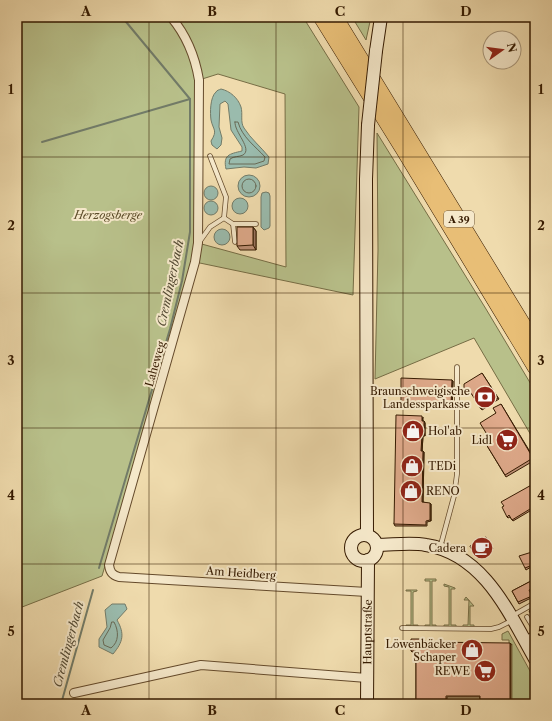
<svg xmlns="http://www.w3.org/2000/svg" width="552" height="721" viewBox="0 0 552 721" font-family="'Libre Caslon Text',serif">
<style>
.green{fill:#b8c08a;stroke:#766d45;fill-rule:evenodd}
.water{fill:#9abbad;stroke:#727b68}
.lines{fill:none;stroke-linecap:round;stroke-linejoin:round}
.shore{stroke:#686a56;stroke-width:1}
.stream{stroke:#727b68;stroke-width:2}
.lane-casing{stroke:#644a2b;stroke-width:5.5}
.street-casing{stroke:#644a2b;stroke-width:10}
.secondary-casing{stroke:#351a00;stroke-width:14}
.highway-casing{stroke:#351a00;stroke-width:16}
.lane{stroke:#f5e8ca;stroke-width:4}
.street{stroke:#f5e8ca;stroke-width:8}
.secondary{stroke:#f5e8ca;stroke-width:12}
.highway{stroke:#e8be76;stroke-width:15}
.secondary-bridge-casing{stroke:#351a00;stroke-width:14;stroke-linecap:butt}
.secondary-bridge{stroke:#f5e8ca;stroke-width:12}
.wall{fill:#bf9177;stroke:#351a00}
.shaded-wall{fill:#9b7661;stroke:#351a00}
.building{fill:#dea98a;stroke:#351a00}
.grid{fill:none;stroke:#351a00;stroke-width:1;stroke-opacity:0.55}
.labels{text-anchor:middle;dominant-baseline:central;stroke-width:4;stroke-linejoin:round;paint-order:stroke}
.shield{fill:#f5e8ca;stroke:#6f583d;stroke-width:1}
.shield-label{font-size:10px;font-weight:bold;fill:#351a00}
.park-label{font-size:11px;font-style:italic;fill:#5c4c29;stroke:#f5e8ca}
.street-label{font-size:11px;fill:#351a00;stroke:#f5e8ca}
.poi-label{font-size:11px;fill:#351a00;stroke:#f5e8ca;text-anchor:end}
.water-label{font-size:12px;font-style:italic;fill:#534a34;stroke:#f5e8ca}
.neatline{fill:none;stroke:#351a00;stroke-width:1.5}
.grid-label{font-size:13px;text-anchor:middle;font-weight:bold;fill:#351a00}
</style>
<rect width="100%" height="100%" fill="#efdbad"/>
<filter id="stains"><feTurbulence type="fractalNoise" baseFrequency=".005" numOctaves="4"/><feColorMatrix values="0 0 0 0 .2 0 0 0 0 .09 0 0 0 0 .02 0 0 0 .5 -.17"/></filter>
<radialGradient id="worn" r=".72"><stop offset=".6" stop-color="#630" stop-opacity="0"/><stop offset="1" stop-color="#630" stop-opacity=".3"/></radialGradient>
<g class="green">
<path d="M17,17h286l56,90 -6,188 -158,-33 -93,314 -85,33zM218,74l67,20 1,173 -88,-24 1,-163z"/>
<path d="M352,17h19l-5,23z"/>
<path d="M377,133l109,176 49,82v51l-61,-104 -99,41 3,-129z"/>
<path d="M425,579h11v2h-4v44h4v2h-11v-2h5v-44h-5z"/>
<path d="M444,584l11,4v1h-4v36h5v2h-12v-2h5v-38l-5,-1z"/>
<path d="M406,590h11v1l-4,1v33h5v1h-12v-1h5v-34h-5z"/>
<path d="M466,597l8,9h-4v19h4v2h-11v-2h5l1,-25h-5z"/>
<path d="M508,631l27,49v18l-13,6h-10v-60h-3v-4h-7v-6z"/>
</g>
<g class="water">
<path d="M221,89c9,2 17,9 20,18 2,7 -1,15 3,21 7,11 17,19 25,29l-1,7 -12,4 -12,-1 -18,2c-3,-14 3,-15 16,-18v-4l-11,-17 -3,-26 -3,-3 -5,3 -1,23 3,11 -1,7 -4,4 -5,-4 -1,-4c7,-11 2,-11 0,-21 -1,-7 -1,-23 5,-28 1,-2 3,-2 5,-3z"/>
<circle cx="249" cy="186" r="11"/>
<circle cx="211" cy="193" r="7"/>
<path d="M266,192l3,1 1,3v30l-1,2 -5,2 -3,-3v-30l1,-4z"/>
<circle cx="240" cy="206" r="8"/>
<circle cx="211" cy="208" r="7"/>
<circle cx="222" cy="237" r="8"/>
<path d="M112,604h13l2,5 -10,11c8,14 6,22 -4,34l-14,-7v-8l8,-12 -2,-17z"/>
</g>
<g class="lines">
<g class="shore">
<path d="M235,122h3c4,15 17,24 27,35l-1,4 -9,3h-26l1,-5c4,-3 9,-2 13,-4 10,-6 -9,-23 -8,-33z"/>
<circle cx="249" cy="186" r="7"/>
<path d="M112,622h2c5,9 5,20 -3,26l-7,-3 -1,-5 7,-12z"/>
</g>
<g class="stream">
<path d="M42,142l148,-43"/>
<path d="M99,568l71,-239 12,-48 8,-49v-133l-68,-82"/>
<path d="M61,704l32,-114"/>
</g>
<g class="lane-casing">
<g id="lane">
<path d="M224,218l9,6 2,18"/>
<path d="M233,224h23"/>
<path d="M200,241l10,-14 14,-9 2,-21 -16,-41"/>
<path d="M440,548l14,-52 3,-22v-107"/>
<path d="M512,616l23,-13"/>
<path d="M527,617l8,13"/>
<path d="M402,628l89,1 8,-2 12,-6"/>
<path d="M525,639l10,-6"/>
<path d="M529,704l6,-3"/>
</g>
</g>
<g class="street-casing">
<g id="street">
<path d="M171,17c16,19 24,39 28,63l-1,163 -3,19 -86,303c1,7 3,10 10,12l248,15"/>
<path d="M74,693l127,-28 166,13"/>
</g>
</g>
<g class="secondary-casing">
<g id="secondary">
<path d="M376,51l5,-34"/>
<circle cx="364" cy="548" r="13"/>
<path d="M367,535l-1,-356 2,-54"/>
<path d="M377,545c16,0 33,-3 49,0 58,9 83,68 109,114"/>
<path id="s1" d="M367,704l1,-144"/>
</g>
</g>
<g class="highway-casing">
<g id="highway">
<path d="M321,17l82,132 132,218"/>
<path d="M335,17l200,327"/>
</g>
</g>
<use href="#lane" class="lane"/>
<use href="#street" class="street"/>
<use href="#secondary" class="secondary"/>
<use href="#highway" class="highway"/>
<g class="secondary-bridge-casing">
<path id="secondary-bridge" d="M368,125l8,-74"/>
</g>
<use href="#secondary-bridge" class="secondary-bridge"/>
</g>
<g class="wall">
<path d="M253,227l3,4v19h-16l-3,-4z"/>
<path d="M482,373l17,26 -17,11 -10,-16h-7l-1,-2z"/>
<path d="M452,380l1,1 -1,26 -50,-1 -1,-2z"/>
<path d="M501,404l34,56 -29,17 -20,-33 5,-3 5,-28z"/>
<path d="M423,417v4h1l1,2v13h-2l-1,15h1l1,1 -1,50 8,2v17l-4,1v4h-32l-1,-2z"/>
<path d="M535,483v25l-22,13 -3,-4 -2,1 -1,-1z"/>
<path d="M486,537l7,12 -16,9 -7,-12z"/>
<path d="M535,557v9l-3,2 -1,-1 -5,3 -1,-2z"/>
<path d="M531,581l4,6v2l-5,3 3,5 -14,7 -7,-13z"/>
<path d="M423,639l2,1v2l86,2 -16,59h-14l-1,-2v-4h-33v4l-21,1 -10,2v-52h-4l-1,-1z"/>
</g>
<g class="shaded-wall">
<path d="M253,227l3,4v19l-3,-5z"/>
<path d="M452,380l1,1 -1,26 -1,-2z"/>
<path d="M424,421l1,2v13l-1,-1z"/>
<path d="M422,435l1,1 -1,16 -1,-1z"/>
<path d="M423,451l1,1 -1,51 -1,-1z"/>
<path d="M430,503l1,1v17l-1,-1z"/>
<path d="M510,643l1,1v60h-1z"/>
</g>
<g class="building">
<path d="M237,227h16v18l-16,1z"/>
<path d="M482,373l16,25 -17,11 -10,-16 -7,-1v-8z"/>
<path d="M401,378l51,2 -1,25 -50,-1z"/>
<path d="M501,404l32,54 -28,17 -19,-31 5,-3 -11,-18 16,-10 -3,-5z"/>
<path d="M396,415l26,1v5h2v14h-2l-1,16h2l-1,51 8,1v17l-4,1v4l-32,-1z"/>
<path d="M535,483v23l-23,14 -3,-5 -2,2 -5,-10 2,-1 -3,-4z"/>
<path d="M486,537l6,10 -16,10 -6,-11 6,-3 -2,-2 3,-1 2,-2 2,3z"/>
<path d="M532,552l3,6v5l-1,1v1l-3,1h-1l-5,2 -6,-12z"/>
<path d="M531,581l4,6 -6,3 3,6 -14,6 -6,-11z"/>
<path d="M535,607v14l-6,-10z"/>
<path d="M411,639h12l1,3 86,1v61h-15l1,-3h-16v-5h-34v4h-21v4h-9v-53h-5z"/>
</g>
<path class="grid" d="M149,17v687M276,17v687M403,17v687M17,157h518M17,293h518M17,428h518M17,564h518"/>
<defs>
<g id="bank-disc" transform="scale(1.15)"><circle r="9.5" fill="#8f2418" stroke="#f5e8ca"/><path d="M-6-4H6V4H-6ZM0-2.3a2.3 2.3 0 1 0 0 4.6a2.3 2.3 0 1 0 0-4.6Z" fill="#fff"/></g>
<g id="shop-disc" transform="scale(1.15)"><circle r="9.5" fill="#8f2418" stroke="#f5e8ca"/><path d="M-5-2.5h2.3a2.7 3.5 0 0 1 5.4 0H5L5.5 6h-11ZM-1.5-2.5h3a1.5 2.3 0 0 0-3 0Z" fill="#fff"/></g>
<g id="supermarket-disc" transform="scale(1.15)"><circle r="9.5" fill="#8f2418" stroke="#f5e8ca"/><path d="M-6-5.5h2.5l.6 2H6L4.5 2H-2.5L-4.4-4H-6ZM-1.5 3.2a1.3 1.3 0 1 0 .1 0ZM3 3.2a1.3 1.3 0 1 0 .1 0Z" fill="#fff"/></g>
<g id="cafe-disc" transform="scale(1.15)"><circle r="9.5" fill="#8f2418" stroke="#f5e8ca"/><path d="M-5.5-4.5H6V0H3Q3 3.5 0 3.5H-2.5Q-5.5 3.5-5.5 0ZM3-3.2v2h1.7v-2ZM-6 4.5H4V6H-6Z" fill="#fff"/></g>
</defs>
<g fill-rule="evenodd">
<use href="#bank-disc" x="485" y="397"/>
<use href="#shop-disc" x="413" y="431"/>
<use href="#supermarket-disc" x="507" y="440"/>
<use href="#shop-disc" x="412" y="466"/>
<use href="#shop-disc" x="411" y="491"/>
<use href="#cafe-disc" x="482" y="548"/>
<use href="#shop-disc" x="472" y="650"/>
<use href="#supermarket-disc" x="485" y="671"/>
</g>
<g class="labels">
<rect class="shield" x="444" y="211" width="30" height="16" rx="3"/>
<g class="shield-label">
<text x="459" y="219">A 39</text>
</g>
<g class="park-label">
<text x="108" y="215">Herzogsberge</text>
</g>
<g class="street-label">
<text transform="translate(155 364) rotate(-74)">Laheweg</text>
<text transform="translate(241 573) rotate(4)">Am Heidberg</text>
<text stroke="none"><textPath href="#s1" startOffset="72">Hauptstraße</textPath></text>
</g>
<g class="poi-label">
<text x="470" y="391">Braunschweigische<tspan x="470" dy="13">Landessparkasse</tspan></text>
<text x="428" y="431" text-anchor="start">Hol'ab</text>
<text x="492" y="440">Lidl</text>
<text x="428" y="466" text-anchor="start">TEDi</text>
<text x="426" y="491" text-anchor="start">RENO</text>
<text x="466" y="548">Cadera</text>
<text x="456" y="644">Löwenbäcker<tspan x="456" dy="13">Schaper</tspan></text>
<text x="470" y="671">REWE</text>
</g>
<g class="water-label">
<text transform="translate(170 283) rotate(-78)">Cremlingerbach</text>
<text transform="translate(68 644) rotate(-75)">Cremlingerbach</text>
</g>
</g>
<rect width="552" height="721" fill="none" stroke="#efdbad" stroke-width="44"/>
<g transform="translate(502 50) rotate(76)"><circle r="19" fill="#f5e8ca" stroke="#a89679"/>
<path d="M0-3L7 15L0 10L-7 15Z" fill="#8f2418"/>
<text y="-6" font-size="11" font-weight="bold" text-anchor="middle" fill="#351a00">N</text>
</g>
<rect x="22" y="22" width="508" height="677" class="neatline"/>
<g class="grid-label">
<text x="86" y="16">A</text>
<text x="212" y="16">B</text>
<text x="340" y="16">C</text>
<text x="466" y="16">D</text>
<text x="11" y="94">1</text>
<text x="541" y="94">1</text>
<text x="11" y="230">2</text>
<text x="541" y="230">2</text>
<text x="11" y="365">3</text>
<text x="541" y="365">3</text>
<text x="11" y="500">4</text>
<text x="541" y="500">4</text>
<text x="11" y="636">5</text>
<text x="541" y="636">5</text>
<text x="86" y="715">A</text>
<text x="212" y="715">B</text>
<text x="340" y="715">C</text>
<text x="466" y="715">D</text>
</g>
<rect width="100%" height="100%" filter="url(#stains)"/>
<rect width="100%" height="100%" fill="url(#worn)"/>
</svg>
